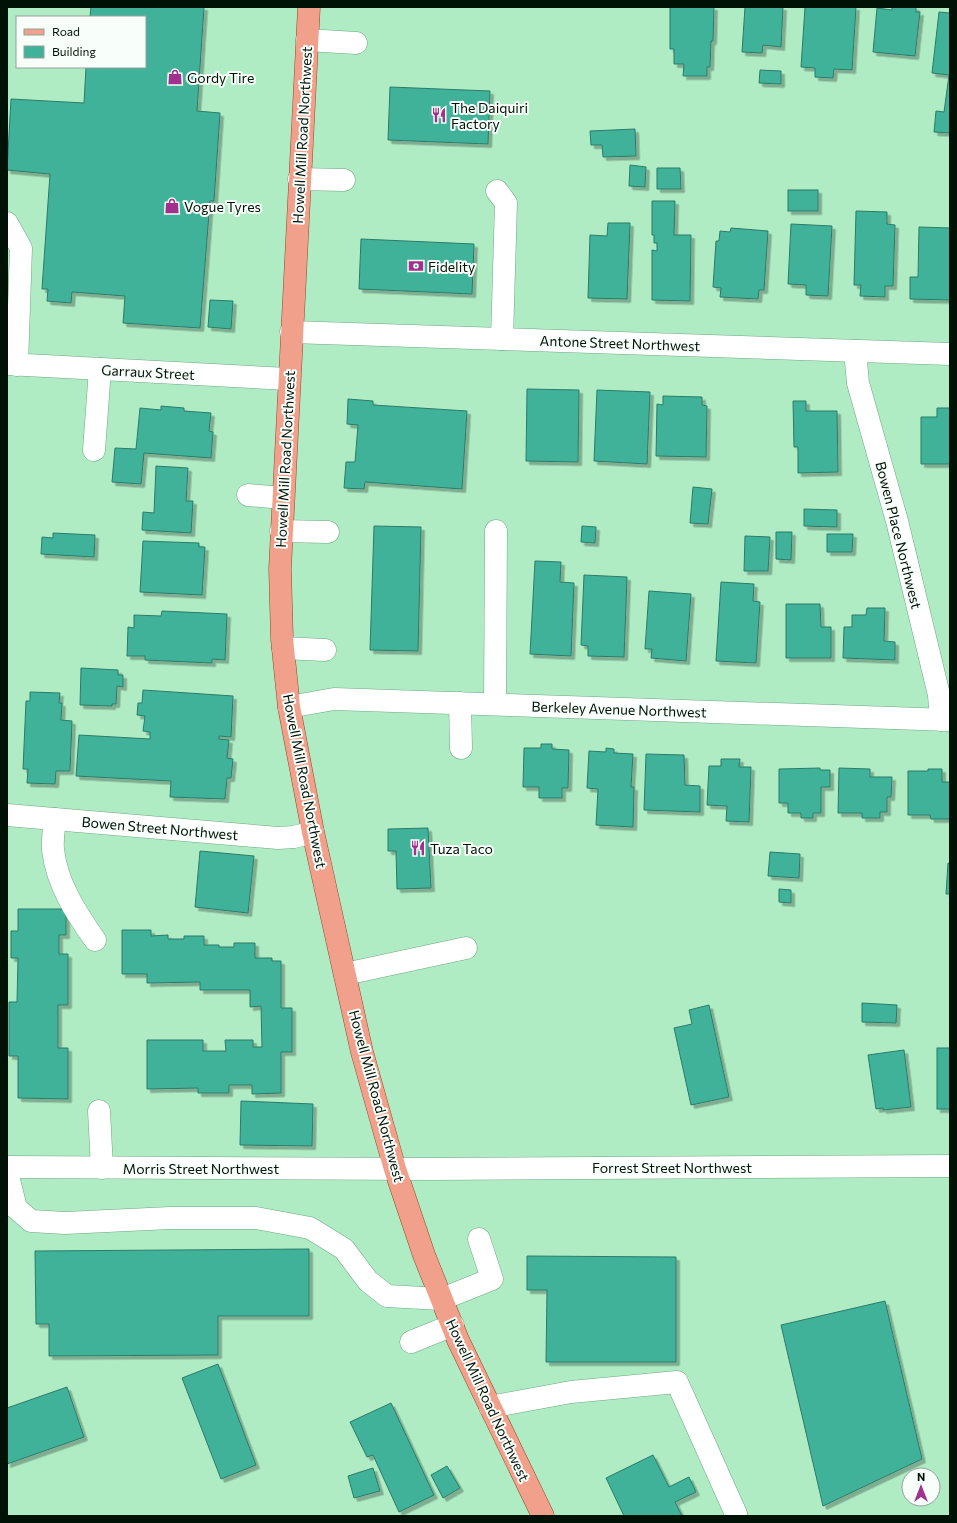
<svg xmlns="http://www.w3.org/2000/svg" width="957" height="1523" viewBox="0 0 957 1523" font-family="Commissioner,sans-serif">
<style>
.building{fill:#3fb299;stroke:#2b7b69;filter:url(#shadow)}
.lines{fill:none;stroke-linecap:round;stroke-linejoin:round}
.minor-casing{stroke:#6da782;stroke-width:23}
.major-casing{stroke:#97452a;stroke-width:23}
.minor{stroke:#fff;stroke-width:22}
.major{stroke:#f1a08b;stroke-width:22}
.labels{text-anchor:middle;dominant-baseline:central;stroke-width:4;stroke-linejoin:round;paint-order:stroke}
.poi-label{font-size:14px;fill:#001206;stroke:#f8fefa;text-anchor:start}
.street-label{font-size:14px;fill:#001206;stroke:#f8fefa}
</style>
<defs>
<filter id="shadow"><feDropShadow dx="3.5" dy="3.5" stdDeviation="0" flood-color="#0004"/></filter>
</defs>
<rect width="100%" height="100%" fill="#afecc4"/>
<g class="building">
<path d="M91,7h113l-7,104 23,2 -6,88h-4l-10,127 -77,-5 2,-27 -53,-4 -1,11 -24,-2 1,-12h-6l8,-115 -43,-4 4,-71 73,4 2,-36h59v-50h-55z"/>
<path d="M670,7h44l-1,34h-2l-1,26h-3v9h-24l1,-12h-10v-15h-4z"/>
<path d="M745,7h38l-2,40 -18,-2 -1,8 -20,-1z"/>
<path d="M805,7h51l-4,63 -18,-1 -1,9 -18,-1v-9l-14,-1z"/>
<path d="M892,7h24v5h4l-5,44 -42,-4 4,-44 15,2z"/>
<path d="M939,12l11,1v120l-16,-1 2,-21 8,1 5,-37 -17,-2z"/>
<path d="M760,70l21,1v13l-22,-1z"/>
<path d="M390,87l100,4 -2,53 -100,-4z"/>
<path d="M635,129l1,27 -33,1 -1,-12h-11l-1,-14z"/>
<path d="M630,165l16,2 -1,20 -16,-1z"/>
<path d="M657,168h23l1,21h-24z"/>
<rect x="788" y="190" width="30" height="21"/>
<path d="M652,201h23l-1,34h17l-1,66 -38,-1v-50l5,1v-8h-3v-8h-2z"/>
<path d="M856,211l31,1v12l8,1 -2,61h-8v11l-25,-1 1,-11h-7z"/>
<path d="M608,223h22l-3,76 -39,-1 2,-63 17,1z"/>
<path d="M791,224l41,2 -4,70 -22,-1v-10l-18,-1z"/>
<path d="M919,227l31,1v72l-40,-1v-22h8z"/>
<path d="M731,228l37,3 -4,59h-5l-1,9 -38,-2 1,-9 -8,-1 3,-46h3l1,-10 10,1z"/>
<path d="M361,239l113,5 -2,50 -113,-5z"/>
<path d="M210,300l23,1 -2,28 -23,-2z"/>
<path d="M527,389l52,1 -1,72 -52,-1z"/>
<path d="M597,390l53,2 -3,72 -53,-3z"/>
<path d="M663,396l39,1v8l5,1 -1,51 -50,-1 1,-52 6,1z"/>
<path d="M348,399l25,2v4l94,6 -5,78 -97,-7 -1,7 -20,-1 2,-26h9l3,-37 -11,-1z"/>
<path d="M793,401h13v10h31l1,61 -40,1v-26h-4z"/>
<path d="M161,406l23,2v3l27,2 -2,18 4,1 -2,26 -67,-5 -3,31 -29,-2 3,-34 21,1 4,-41 21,2z"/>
<path d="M937,408h13v56h-29v-47h16z"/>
<path d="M156,466l32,2 -2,33h7l-2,32 -49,-3 1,-18 11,1z"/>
<path d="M693,487l19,2 -4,35 -18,-1z"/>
<path d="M804,509l33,1v17l-33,-1z"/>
<path d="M374,526l47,1 -3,124 -48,-1z"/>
<path d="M582,526l14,1 -1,16 -14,-1z"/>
<path d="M776,532h16l-1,28 -15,-1z"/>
<path d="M53,533l42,2 -1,22 -53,-3 1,-17 11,1z"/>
<path d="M827,534h26l-1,18h-25z"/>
<path d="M745,536l25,1 -2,34h-24z"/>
<path d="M143,541l56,2v4h6l-3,48 -62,-3z"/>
<path d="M535,561l26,1 -1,20 14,1 -3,73 -41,-2z"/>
<path d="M584,575l43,2 -3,80 -36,-1v-10l-7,-1z"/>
<path d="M721,582l33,2 -1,17 7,1 -4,61 -40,-2z"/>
<path d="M649,591l42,3 -5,67 -35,-3 1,-9h-7z"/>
<path d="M786,604h34l1,23h10v31h-45z"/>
<path d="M867,608h18l-1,33 11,1v18l-52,-2 1,-31h8v-12h14z"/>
<path d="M162,611l65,3 -2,46 -13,-1v4l-67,-3v-4h-18l1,-29 6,1v-13l27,1z"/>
<path d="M81,668l37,2v5h5v12l-6,-1 -1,18h-4v2l-32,-1z"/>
<path d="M143,690l90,6 -2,41 -12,-1v3l10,1 -2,18 6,1 -2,19h-4l-2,21 -55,-2 1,-16 -95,-5 3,-41 71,4v-7l-7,-1 2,-15 -8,-1 1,-12h4z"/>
<path d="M30,692l30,1 -1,10h3l-1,17 11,1 -2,50h-14l-1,13 -28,-1 1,-14h-5l3,-68h4z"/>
<path d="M541,744h11v5l17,1 -1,38h-6v10h-23v-11h-16l1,-39h17z"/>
<path d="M606,748l8,1v4l19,1 -2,33h3l-1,40 -37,-2 2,-36 -11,-1 2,-37 17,1z"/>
<path d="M646,754l38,1 1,30 15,1v26l-56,-2z"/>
<path d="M721,759h19l-1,8h12l-2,55 -23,-1 1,-15 -20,-1 2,-39h12z"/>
<path d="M820,768v2h10v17h-9v26h-8v5h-12v-5h-13v-10h-9v-34z"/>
<path d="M839,768l31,1v8h22l-1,20h-4v15h-7v6h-18v-5h-24z"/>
<path d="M928,769h14v13h8v37h-19l-1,-4h-22v-44h20z"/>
<path d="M428,828l3,60 -34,1 -1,-38h-8v-22z"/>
<path d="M200,851l54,5 -6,57 -53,-6z"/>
<path d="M770,852l30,2 -1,24 -31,-2z"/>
<path d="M948,863l2,1v30h-4z"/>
<path d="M779,889l12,1v13l-12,-1z"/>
<path d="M18,909h48v26h-7v19h9v51h-10v43h10v51l-50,-1v-42h-9v-54h8l1,-44h-7v-27h7z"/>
<path d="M122,930h29v6l17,-1v4h16v-3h20v9h15v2h15v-4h21v15h17v3h9v47h11v44h-11v41l-29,1v-9h-23v8h-31v-5l-51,1v-49h56v11h23l-1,-11h28v7h9l-1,-41 -11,1v-17h-50v-8l-53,1v-9h-25z"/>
<path d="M862,1003l35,2 -1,18 -34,-1z"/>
<path d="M709,1005l20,92 -38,8 -17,-77 18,-4 -3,-14z"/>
<rect x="937" y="1048" width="13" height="61"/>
<path d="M904,1050l7,57 -28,3v-2l-7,1 -8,-54z"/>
<path d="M241,1101l72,3 -1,42 -72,-1z"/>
<path d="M309,1249v67h-91v39l-169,1v-32h-13l-1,-73z"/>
<path d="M527,1256l149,1v105h-130l1,-72h-20z"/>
<path d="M885,1301l37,158 -99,47 -42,-181z"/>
<path d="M218,1364l38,101 -35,14 -39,-101z"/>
<path d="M67,1387l17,50 -77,27v-56z"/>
<path d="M391,1403l43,92 -35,17 -26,-57 -6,2 -17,-35z"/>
<path d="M653,1455l16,32 20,-10 7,15 -21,10 7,14h-58l-18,-38z"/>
<path d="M447,1466l13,22 -17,10 -12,-23z"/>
<path d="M373,1468l7,23 -26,7 -6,-22z"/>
</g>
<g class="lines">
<g class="minor-casing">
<g id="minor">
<path d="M307,40l49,3"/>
<path d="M299,179l45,1"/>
<path d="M497,191l9,12 -4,136"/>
<path d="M7,223l14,25 -4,117"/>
<path d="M291,332l659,22"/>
<path d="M855,351l3,32 39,138 42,174 2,25"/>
<path d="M7,364l281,15"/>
<path d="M94,450l6,-81"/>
<path d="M248,495l35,3"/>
<path d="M281,531l47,1"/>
<path d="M283,648l42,2"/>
<path d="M460,703l1,45"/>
<path d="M495,704l1,-173"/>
<path d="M289,707l45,-8 616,21"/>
<path d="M7,815l271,23 16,-1 19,-5"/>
<path d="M55,819c-1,10 -3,22 -2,31 4,34 23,63 42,90"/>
<path d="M345,974l121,-26"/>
<path d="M99,1111l3,57"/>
<path d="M7,1167l425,2 518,-3"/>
<path d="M7,1172l9,36 15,13 34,2 105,-5h86l54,10 34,21 24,32 19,15 55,3 50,-20 -13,-40"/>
<path d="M411,1342l42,-17"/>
<path d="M490,1407l81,-15 106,-10 59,132"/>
</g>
</g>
<g class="major-casing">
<path id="major" d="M309,7l-29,562 2,70 7,68 24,125 49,220 33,117 29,86 34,85 85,176"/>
</g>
<use href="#minor" class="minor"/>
<use href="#major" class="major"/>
</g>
<defs>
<g id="shop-bare" transform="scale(1.2)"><path d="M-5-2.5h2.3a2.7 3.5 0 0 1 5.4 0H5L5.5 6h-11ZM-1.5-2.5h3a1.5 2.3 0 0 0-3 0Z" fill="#a1318e" stroke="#f8fefa" stroke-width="2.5" paint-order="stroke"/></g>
<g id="restaurant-bare" transform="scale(1.2)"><path d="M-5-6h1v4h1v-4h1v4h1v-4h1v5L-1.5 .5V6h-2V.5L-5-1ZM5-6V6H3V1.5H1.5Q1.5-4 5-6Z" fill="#a1318e" stroke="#f8fefa" stroke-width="2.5" paint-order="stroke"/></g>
<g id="bank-bare" transform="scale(1.2)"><path d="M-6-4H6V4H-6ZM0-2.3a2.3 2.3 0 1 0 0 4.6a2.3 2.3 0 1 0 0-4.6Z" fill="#a1318e" stroke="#f8fefa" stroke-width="2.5" paint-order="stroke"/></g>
</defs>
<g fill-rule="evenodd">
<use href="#shop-bare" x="175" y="77"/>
<use href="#restaurant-bare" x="439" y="115"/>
<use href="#shop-bare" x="172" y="206"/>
<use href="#bank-bare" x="416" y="266"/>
<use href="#restaurant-bare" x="418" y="848"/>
</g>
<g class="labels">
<g class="poi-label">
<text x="187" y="77">Gordy Tire</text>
<text x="451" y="107">The Daiquiri<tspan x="451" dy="16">Factory</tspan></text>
<text x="184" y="206">Vogue Tyres</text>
<text x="428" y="266">Fidelity</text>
<text x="430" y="848">Tuza Taco</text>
</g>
<g class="street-label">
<text transform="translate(302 135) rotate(-87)">Howell Mill Road Northwest</text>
<text transform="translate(620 343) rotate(2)">Antone Street Northwest</text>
<text transform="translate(148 372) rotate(3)">Garraux Street</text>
<text transform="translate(285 459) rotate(-87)">Howell Mill Road Northwest</text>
<text transform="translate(899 535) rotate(76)">Bowen Place Northwest</text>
<text transform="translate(619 709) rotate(2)">Berkeley Avenue Northwest</text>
<text transform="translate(305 781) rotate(79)">Howell Mill Road Northwest</text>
<text transform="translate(160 828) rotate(5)">Bowen Street Northwest</text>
<text transform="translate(377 1096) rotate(75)">Howell Mill Road Northwest</text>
<text x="672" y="1167">Forrest Street Northwest</text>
<text x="201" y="1168">Morris Street Northwest</text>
<text transform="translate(488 1400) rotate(65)">Howell Mill Road Northwest</text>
</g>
</g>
<rect width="957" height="1523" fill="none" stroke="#001206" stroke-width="16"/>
<rect x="16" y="16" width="130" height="52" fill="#f8fefa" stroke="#95a098"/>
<rect x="24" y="29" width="20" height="6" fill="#f1a08b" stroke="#95a098"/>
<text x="52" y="36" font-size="12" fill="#001206">Road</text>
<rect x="24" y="46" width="20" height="12" fill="#3fb299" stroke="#95a098"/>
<text x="52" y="56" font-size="12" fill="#001206">Building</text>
<g transform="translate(921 1487)"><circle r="19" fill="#f8fefa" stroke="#95a098"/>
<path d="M0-3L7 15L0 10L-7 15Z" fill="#a1318e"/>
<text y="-6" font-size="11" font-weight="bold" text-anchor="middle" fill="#001206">N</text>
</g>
</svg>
